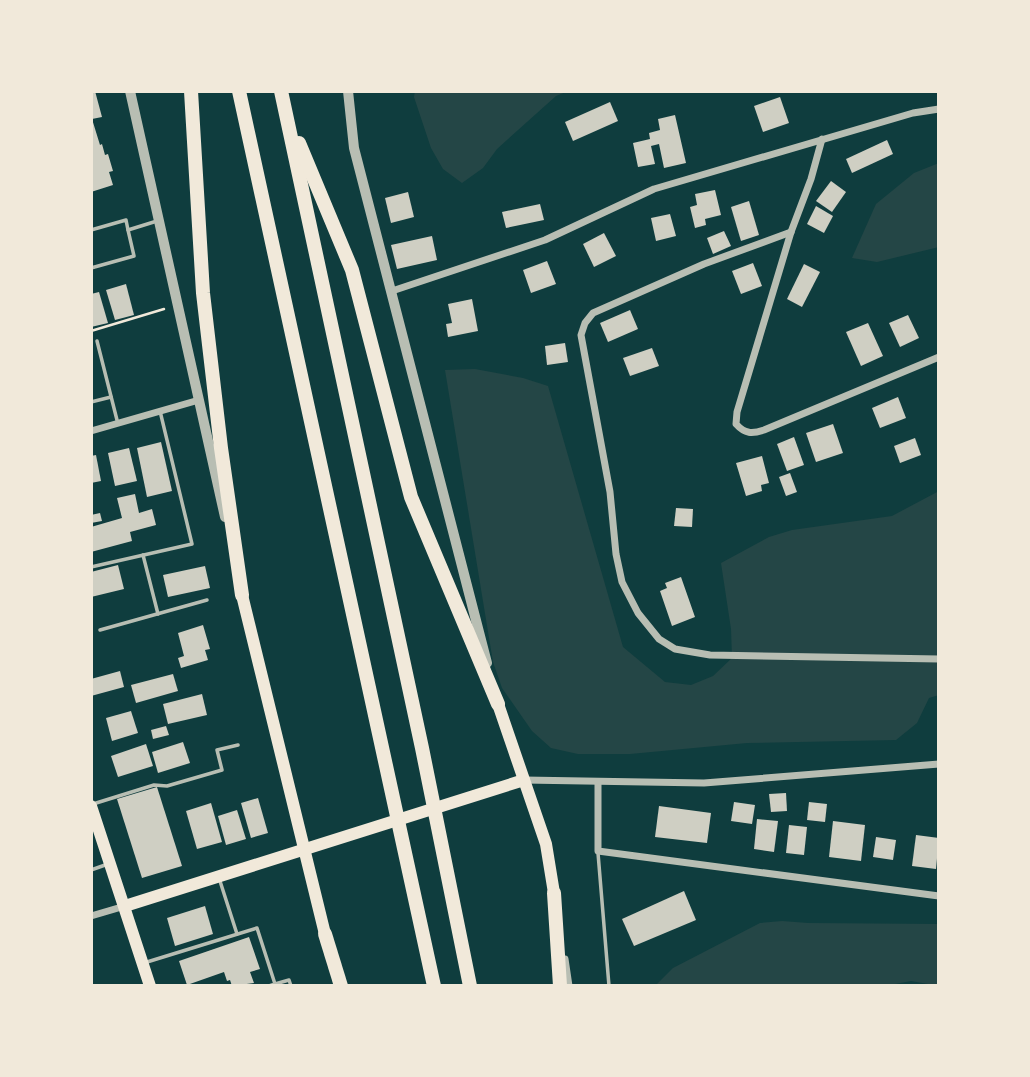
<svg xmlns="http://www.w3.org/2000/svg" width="1030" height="1077" viewBox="0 0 1030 1077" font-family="Ubuntu,sans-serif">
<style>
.green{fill:#244646}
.building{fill:#cfcfc3}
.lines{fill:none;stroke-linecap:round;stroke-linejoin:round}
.path{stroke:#f1e9da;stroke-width:2.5}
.service{stroke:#b8beb3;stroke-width:3.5}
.minor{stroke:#b8beb3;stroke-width:7}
.tertiary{stroke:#b8beb3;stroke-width:10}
.primary{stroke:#f1e9da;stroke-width:12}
.motorway{stroke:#f1e9da;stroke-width:14}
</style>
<rect width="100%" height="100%" fill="#0f3d3e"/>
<g class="green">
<path d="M415,91h153l-12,5 -59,53 -14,19 -21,15 -19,-14 -12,-21 -17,-51z"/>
<path d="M939,163v84l-62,15 -25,-4 24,-54 38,-31z"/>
<path d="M475,369l48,9 25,8 75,261 42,35 26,3 22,-9 19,-18 -1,-29 -10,-66 48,-26 23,-7 100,-14 47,-25v204l-10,3 -12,25 -21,17 -149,3 -117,11h-52l-27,-6 -19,-17 -30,-43 -9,-26 -48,-292z"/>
<path d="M782,921l26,2 131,1v62l-28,-5 -26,5h-230l18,-18 87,-45z"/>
</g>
<g class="building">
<path d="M91,91h4l7,26 -10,2 8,26 2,-1 3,11 3,-1 5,17 -4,1 4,13 -22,7z"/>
<path d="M780,97l9,26 -26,9 -9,-26z"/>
<path d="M610,102l8,19 -45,20 -8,-19z"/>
<path d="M675,115l11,48 -22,5 -5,-24 -8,2 4,18 -17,3 -5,-24 17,-4 -1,-6 11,-3 -2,-11z"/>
<path d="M887,140l6,14 -41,19 -6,-14z"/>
<path d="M831,181l15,11 -14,20 -16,-11z"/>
<path d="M715,190l6,25 -16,4 1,6 -11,3 -5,-21 7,-2 -2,-11z"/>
<path d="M408,192l6,25 -23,6 -6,-25z"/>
<path d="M749,201l10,34 -18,6 -10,-34z"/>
<path d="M540,204l4,16 -38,8 -4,-16z"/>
<path d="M816,206l17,10 -9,17 -17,-9z"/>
<path d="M670,214l6,22 -20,5 -5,-23z"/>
<path d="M724,231l7,15 -18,8 -6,-16z"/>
<path d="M604,233l12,23 -22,11 -11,-23z"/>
<path d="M432,236l5,24 -40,9 -6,-24z"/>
<path d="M547,261l9,23 -25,9 -8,-23z"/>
<path d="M753,263l9,23 -21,8 -9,-23z"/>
<path d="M804,264l16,8 -18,35 -15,-8z"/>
<path d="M126,284l8,31 -19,5 -9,-30z"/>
<path d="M99,292l9,31 -17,4v-33z"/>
<path d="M472,299l6,32 -30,6 -2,-13 6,-1 -4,-19z"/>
<path d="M630,310l8,19 -30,13 -8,-19z"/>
<path d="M908,315l11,23 -19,9 -11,-24z"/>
<path d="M868,323l15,33 -22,10 -15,-34z"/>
<path d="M565,343l3,19 -21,3 -2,-19z"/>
<path d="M652,348l7,18 -29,10 -7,-18z"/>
<path d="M898,397l8,21 -26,10 -8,-20z"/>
<path d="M833,424l10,29 -27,9 -10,-29z"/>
<path d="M794,437l10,28 -17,6 -10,-27z"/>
<path d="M915,438l6,17 -21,8 -6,-17z"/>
<path d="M161,442l11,49 -25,6 -10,-49z"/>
<path d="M129,448l8,33 -22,5 -7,-33z"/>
<path d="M96,455l5,26 -10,2v-27z"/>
<path d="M762,456l7,27 -8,2 1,6 -16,5 -10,-33z"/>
<path d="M790,473l7,19 -11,4 -7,-19z"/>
<path d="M135,494l4,19 13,-4 4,16 -26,7 2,9 -41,11v-25l31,-9 -5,-20z"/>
<path d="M676,508l17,1 -1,18 -18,-1z"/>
<path d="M100,513l2,8 -11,2v-8z"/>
<path d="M118,565l6,24 -33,8v-25z"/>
<path d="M205,566l5,22 -42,9 -5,-22z"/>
<path d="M681,577l14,40 -23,9 -12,-35 7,-3 -2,-5z"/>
<path d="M203,625l7,24 -5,1 3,10 -27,8 -3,-10 6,-2 -6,-23z"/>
<path d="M120,671l4,16 -33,9v-17z"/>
<path d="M173,674l5,17 -42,12 -5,-18z"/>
<path d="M202,694l5,21 -39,9 -5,-20z"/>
<path d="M131,711l7,22 -26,8 -6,-23z"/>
<path d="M166,726l3,9 -16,4 -2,-9z"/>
<path d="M183,742l7,21 -32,10 -6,-21z"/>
<path d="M146,744l7,22 -35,11 -7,-21z"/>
<path d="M157,787l25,79 -40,12 -25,-79z"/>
<path d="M786,793l1,18 -16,1 -2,-18z"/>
<path d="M258,798l10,35 -17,5 -10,-35z"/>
<path d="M734,802l21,3 -3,19 -21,-3z"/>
<path d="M809,802l18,2 -2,18 -18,-2z"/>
<path d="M211,803l11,39 -25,7 -11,-38z"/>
<path d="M659,806l52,7 -4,30 -52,-6z"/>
<path d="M237,810l9,29 -20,6 -8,-29z"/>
<path d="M757,819l21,2 -4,31 -20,-3z"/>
<path d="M833,821l32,4 -4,36 -32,-4z"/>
<path d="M789,825l18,2 -3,28 -18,-2z"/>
<path d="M916,835l23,3 -3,31 -24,-3z"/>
<path d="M876,837l20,3 -3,20 -20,-3z"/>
<path d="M684,891l12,29 -62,26 -12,-27z"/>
<path d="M205,906l8,28 -38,12 -8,-28z"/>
<path d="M249,937l11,32 -10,3 4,11 -22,3 -2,-6 -3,1 -3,-9 -37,13 -8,-24z"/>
</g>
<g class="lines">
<path class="path" d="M91,331l73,-22"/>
<g class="service">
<path d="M91,230l35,-10 2,10 29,-9"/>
<path d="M91,268l43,-12 -6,-26"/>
<path d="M97,341l21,83"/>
<path d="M91,402l20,-5"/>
<path d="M143,555l15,59"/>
<path d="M91,567l101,-23 -32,-133"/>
<path d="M100,630l107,-30"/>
<path d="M93,804l61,-19 13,1 55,-16 -5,-20 21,-5"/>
<path d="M598,853l11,133"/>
<path d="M91,870l17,-6"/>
<path d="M219,878l18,56"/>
<path d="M147,962l110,-34 18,56 -6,2"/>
<path d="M275,984l14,-4 2,6"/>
</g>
<g class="minor">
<path d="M822,139l-11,40 -20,53 -54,180 -1,12c9,10 16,10 28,6l175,-73"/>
<path d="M791,232l-87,32 -111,49 -8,10 -4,12 29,157 6,62 6,28 16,31 21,26 16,10 35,6 229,4"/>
<path d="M392,291l153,-51 109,-51 259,-76 26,-4"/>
<path d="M91,431l108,-31"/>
<path d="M524,780l180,3 235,-19"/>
<path d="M598,782v69l341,45"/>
<path d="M91,916l34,-10"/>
<path d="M565,959l4,27"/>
</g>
<g class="tertiary">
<path d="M130,91l95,426"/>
<path d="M348,91l6,57 133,515"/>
</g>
<g class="primary">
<path d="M242,595l83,339"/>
<path d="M498,704l48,140 8,49"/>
<path d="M91,806l59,180"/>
<path d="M125,906l399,-126"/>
</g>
<g class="motorway">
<path d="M191,91l12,202 18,155 21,147"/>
<path d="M239,91l195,895"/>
<path d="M281,91l141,657 48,238"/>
<path d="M299,143l53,127 59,227 87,207"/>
<path d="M554,893l6,93"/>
<path d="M325,934l16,52"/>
</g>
</g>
<rect width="1030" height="1077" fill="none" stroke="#f1e9da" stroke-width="186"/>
</svg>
